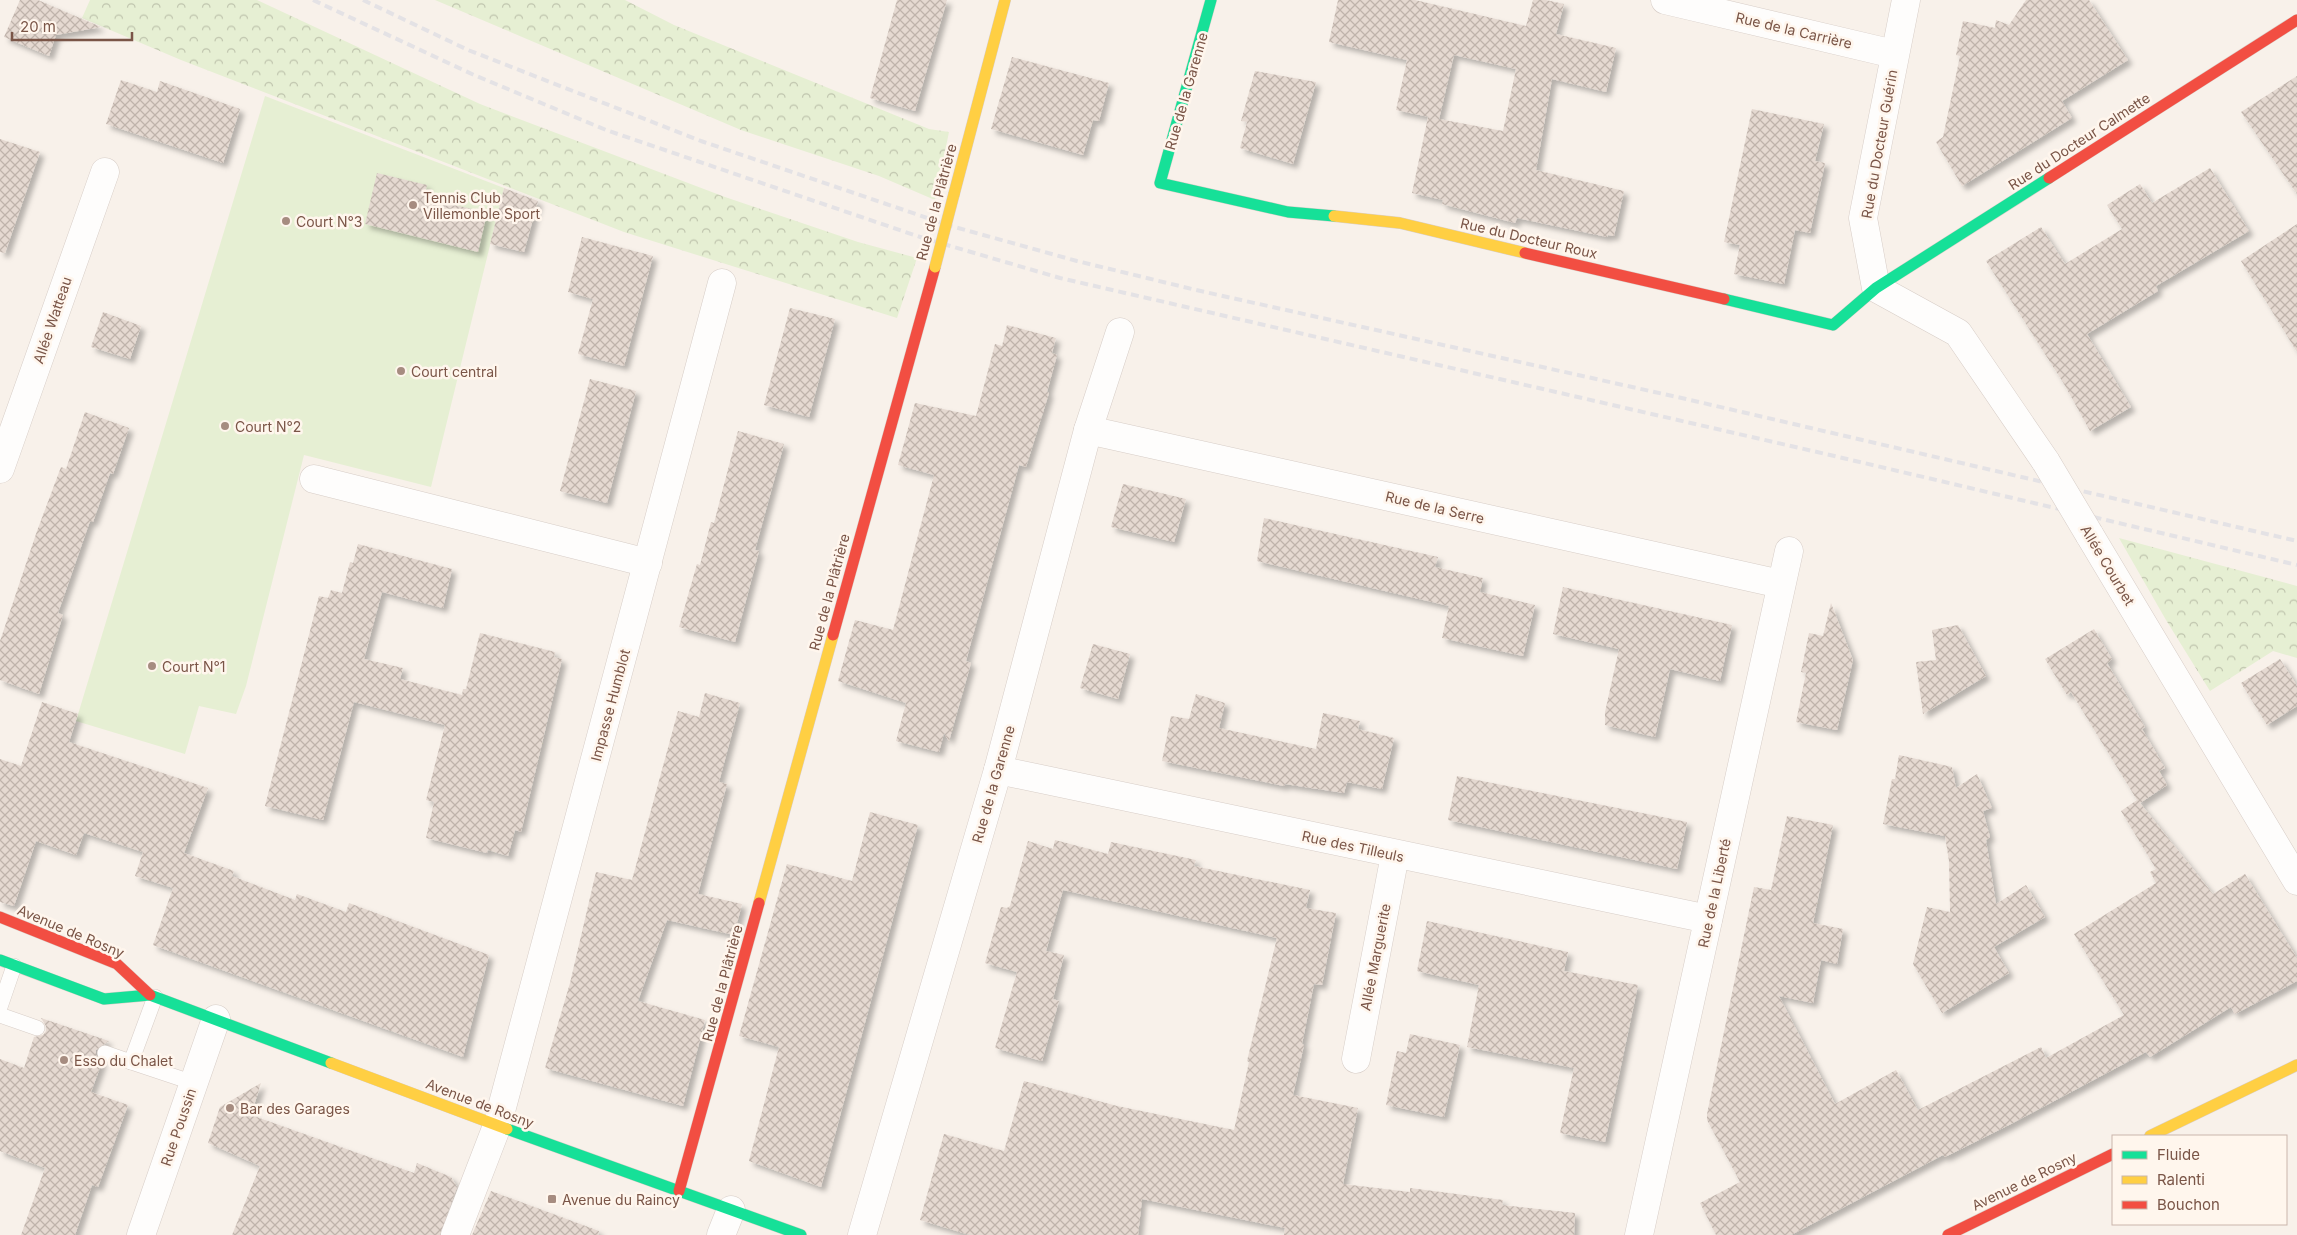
<svg xmlns="http://www.w3.org/2000/svg" width="2297" height="1235" viewBox="0 0 2297 1235" font-family="Inter,sans-serif">
<style>
.park{fill:url(#park-crowns)}
.garden{fill:#e6efd3}
.building{fill:url(#building-cross-hatch);filter:url(#shadow)}
.lines{fill:none;stroke-linecap:round;stroke-linejoin:round}
.lane-casing{stroke:#d7cdc7;stroke-width:16}
.street-casing{stroke:#d7cdc7;stroke-width:29}
.fast-casing{stroke:#d9cec8;stroke-width:12}
.slow-casing{stroke:#d9cec8;stroke-width:12}
.jam-casing{stroke:#d9cec8;stroke-width:12}
.lane{stroke:#fefdfc;stroke-width:15}
.street{stroke:#fefdfc;stroke-width:28}
.fast{stroke:#16e098;stroke-width:11}
.slow{stroke:#ffcf43;stroke-width:11}
.jam{stroke:#f24e42;stroke-width:11}
.rail{stroke:#e4e2e5;stroke-width:4;stroke-dasharray:8 5;stroke-linecap:butt}
.street-bridge-casing{stroke:#d7cdc7;stroke-width:29;stroke-linecap:butt}
.slow-bridge-casing{stroke:#d9cec8;stroke-width:12;stroke-linecap:butt}
.street-bridge{stroke:#fefdfc;stroke-width:28}
.slow-bridge{stroke:#ffcf43;stroke-width:11}
.poi-dot{fill:#a68c80;stroke:#fff6ed;stroke-width:2}
.labels{text-anchor:middle;dominant-baseline:central;stroke-width:5;stroke-linejoin:round;paint-order:stroke}
.street-label{font-size:14px;fill:#7a5547;stroke:#fff6ed}
.poi-label{font-size:14px;fill:#7a5547;stroke:#fff6ed;text-anchor:start}
</style>
<defs>
<pattern id="park-crowns" width="20" height="18" patternUnits="userSpaceOnUse" patternTransform="scale(1.25)"><rect width="20" height="18" fill="#e6efd3"/><path d="M2 6a3 3 0 1 1 6 0M12 15a3 3 0 1 1 6 0" fill="none" stroke="#bfc4ad"/></pattern>
<pattern id="building-cross-hatch" width="8" height="8" patternUnits="userSpaceOnUse" patternTransform="scale(1.25)"><rect width="8" height="8" fill="#e5d9d1"/><path d="M0 0l8 8M0 8l8-8" fill="none" stroke="#bfb3ab"/></pattern>
<filter id="shadow"><feDropShadow dx="4.5" dy="4.5" stdDeviation="2.5" flood-color="#0004"/></filter>
</defs>
<rect width="100%" height="100%" fill="#f8f1ea"/>
<g class="park">
<path d="M90,0h167l223,104 245,93 133,45 59,16 -20,60 -273,-86 -443,-172 -99,-42z"/>
<path d="M435,0h190l49,25 255,104 20,3 -14,68 -56,-24 -138,-46z"/>
<path d="M2119,538l178,48v72l-24,-7 -63,40 -44,-71z"/>
</g>
<path class="garden" d="M265,96l239,92 -73,299 -127,-32 -58,231 -10,28 -37,-8 -14,48 -109,-33z"/>
<g class="building">
<path d="M20,0h18l63,27 -45,8 -7,21 -45,-19z"/>
<path d="M897,0h50l-32,111 -45,-13z"/>
<path d="M1338,0h77l111,26 7,-26h13l18,4 -8,30 60,14 -10,44 -54,-13 -16,91 88,21 -10,45 -6,-1 -1,2 -90,-19 -2,5 -73,-19 1,-4 -31,-7 16,-76 75,14 13,-62 -62,-14 -15,64 -43,-9 11,-50 -78,-18z"/>
<path d="M2026,0h63l39,60 -66,41 10,17 -110,68 -26,-44 7,-5 17,-81 -4,-1 7,-34 32,7 1,-8 13,5z"/>
<path d="M1012,57l97,26 -10,38 -6,-1 -10,35 -92,-26z"/>
<path d="M1255,71l61,11 -23,82 -53,-16 7,-26 -6,-1z"/>
<path d="M2297,76v118l-56,-82z"/>
<path d="M121,80l36,12 3,-11 80,28 -17,54 -117,-39z"/>
<path d="M1752,109l72,15 -9,37 10,2 -15,70 -15,-3 -11,54 -50,-10 6,-29 -16,-3z"/>
<path d="M0,139l40,13 -35,101 -5,-1z"/>
<path d="M2210,168l39,63 -93,55 2,5 -71,43 44,73 -41,24 -26,-47 -78,-123 55,-34 24,37 57,-35 -15,-24 33,-21 12,19z"/>
<path d="M377,173l50,12 -3,12 63,16 -9,39 -113,-28z"/>
<path d="M504,188l34,13 -14,51 -34,-8z"/>
<path d="M2297,224v128l-56,-91z"/>
<path d="M582,237l71,19 -29,110 -46,-12 15,-55 -25,-7z"/>
<path d="M790,308l45,11 -26,98 -45,-12z"/>
<path d="M103,312l38,14 -11,33 -39,-12z"/>
<path d="M1007,325l49,13 -4,15 5,2 -10,37 2,1 -23,74 -7,-2 -53,196 5,2 -22,78 -5,-8 -5,19 -43,-11 10,-38 -68,-22 17,-61 38,10 41,-155 -36,-10 17,-62 61,13 19,-72 7,2z"/>
<path d="M590,379l46,12 -29,112 -47,-12z"/>
<path d="M85,412l44,16 -16,46 -3,-1 -17,49 -3,-1 -32,92 5,2 -24,79 -39,-14v-39l37,-110 24,-64 5,2z"/>
<path d="M738,431l46,13 -29,106 4,1 -24,91 -56,-15 18,-63 3,1 11,-43 3,1z"/>
<path d="M1123,484l63,15 -12,43 -63,-15z"/>
<path d="M1264,518l174,39 -3,10 48,11 -3,14 55,13 -12,51 -81,-18 7,-32 -192,-45z"/>
<path d="M358,544l94,25 -9,39 -61,-16 -18,67 39,9 -3,11 62,16 1,-6h3l14,-56 75,19 -1,5 8,2 -41,173 -6,-2 -7,26 -20,-6 -1,3 -61,-15 8,-36 -8,-2 19,-75 -91,-23 -31,118 -58,-14 54,-210 9,2 3,-8 11,3 8,-31 3,1z"/>
<path d="M1563,587l169,38 -12,56 -50,-12 -15,68 -50,-12v-13l14,-63 -66,-15z"/>
<path d="M1831,603l22,57 -16,70 -41,-8 10,-49 -5,-1 8,-39 14,3z"/>
<path d="M1958,625l28,51 -63,38 -7,-52 20,-2 -4,-30z"/>
<path d="M2094,629l18,30 -5,4 38,64 -3,2 23,39 -6,3 8,14 -27,18 73,91 32,-20 52,84v23l-62,33 -4,-7 -81,50 -4,-5 -137,73 -64,32 -2,-2 -152,80h-75l-16,-32 40,-21 -33,-62v-6l47,-227 17,3 16,-74 46,9 -20,98 30,6 -6,35 -16,-4 -8,43 -34,-7 56,108 61,-34 22,40 123,-63 5,11 78,-43 -50,-81 82,-51 -6,-11 6,-3 -35,-58 16,-11 -66,-108 -4,3 -22,-36z"/>
<path d="M1093,644l37,10 -12,45 -38,-11z"/>
<path d="M2280,659l17,27v20l-30,19 -26,-42z"/>
<path d="M705,693l35,10 -21,79 8,2 -29,110 44,10 -8,31 -67,-15 -29,81 67,19 -22,86 -138,-38 25,-85 26,-111 36,8 46,-169 21,6z"/>
<path d="M1196,694l29,9 -6,25 97,21 7,-36 37,8 -2,8 36,9 -12,51 -35,-7 -3,11 -59,-9 -1,2 -122,-25 9,-45 18,3z"/>
<path d="M42,702l36,12 -9,28 139,46 -24,65 50,18 -2,5 63,24 2,-6 49,18 3,-9 140,52 -26,102 -310,-112 20,-57 -38,-12 8,-24 -59,-19 -8,22 -40,-14 -22,65 -14,-4v-143l21,7z"/>
<path d="M1899,755l53,12 4,21 21,-14 15,34 -9,3 7,26 -4,3 10,64 30,-19 19,32 -51,30 15,26 -67,40 -29,-49 14,-57 23,5 -1,-51 -4,-25 -62,-12 9,-45h3z"/>
<path d="M1457,776l230,46 -10,47 -229,-49z"/>
<path d="M870,812l48,13 -97,362 -72,-26 30,-114 -40,-11 48,-172 65,17z"/>
<path d="M1055,840l53,14 3,-12 85,18 -2,6 116,24 -4,18 30,5 -14,72 -8,-1 -12,60 2,1 -11,50 65,13 -15,76 67,8v-4l93,12 -1,5 73,8 -1,22h-290l1,-7 -143,-29 -4,36h-168l-50,-15 24,-86 60,17 20,-70 93,25 117,24 15,-68 -2,-1 30,-123 -214,-48 -17,61 18,4 -11,44 6,2 -17,60 -47,-13 22,-76 -32,-9 16,-56 6,1 3,-2 18,-65 25,8z"/>
<path d="M1427,921l141,31 -4,19 74,14 -33,157 -45,-9 14,-65 -107,-21 12,-62 -62,-14z"/>
<path d="M41,1018l68,23 -13,9v5l6,7 -11,30 37,13 -30,82 -6,-2 -17,50h-54l24,-67 -45,-17v-92l24,9 10,-31 9,-2 3,-4v-5z"/>
<path d="M1410,1034l50,11 -16,72 -58,-12 11,-54 9,2z"/>
<path d="M261,1083l-10,32 163,58 3,-10 34,14 6,10 -17,48h-208l28,-69 -52,-23 12,-36z"/>
<path d="M491,1191l108,40 -1,4h-126z"/>
</g>
<g class="lines">
<g class="lane-casing">
<g id="lane">
<path d="M0,1007l14,-41"/>
<path d="M0,1015l37,13"/>
<path d="M105,1053l26,9 24,-65"/>
<path d="M131,1062l63,21"/>
</g>
</g>
<g class="street-casing">
<g id="street">
<path d="M1665,0l229,54"/>
<path d="M1906,0l-43,218 13,70 82,45 88,129"/>
<path d="M1088,430l693,154"/>
<path d="M0,469l105,-297"/>
<path d="M314,479l334,84"/>
<path d="M2089,534l208,347"/>
<path d="M998,770l710,149"/>
<path d="M1356,1059l39,-204"/>
<path d="M141,1235l75,-216"/>
<path d="M455,1235l42,-109 225,-843"/>
<path d="M721,1235l10,-25"/>
<path d="M862,1235l136,-465 90,-340 32,-98"/>
<path d="M1639,1235l150,-684"/>
</g>
</g>
<g class="fast-casing">
<g id="fast">
<path d="M1211,0l-51,183 128,29 46,4"/>
<path d="M1724,299l109,26 43,-37 173,-110"/>
<path d="M0,960l104,39 46,-4 181,68"/>
<path d="M507,1129l294,106"/>
</g>
</g>
<g class="slow-casing">
<g id="slow">
<path d="M954,194l51,-194"/>
<path d="M1334,216l66,7 125,30"/>
<path d="M759,903l74,-268"/>
<path d="M331,1063l176,66"/>
<path d="M2150,1136l147,-71"/>
</g>
</g>
<g class="jam-casing">
<g id="jam">
<path d="M2049,178l248,-158"/>
<path d="M1525,253l199,46"/>
<path d="M833,635l102,-368"/>
<path d="M0,917l117,47 33,31"/>
<path d="M679,1191l80,-288"/>
<path d="M1948,1235l165,-81"/>
</g>
</g>
<use href="#lane" class="lane"/>
<use href="#street" class="street"/>
<use href="#fast" class="fast"/>
<use href="#slow" class="slow"/>
<use href="#jam" class="jam"/>
<g class="rail">
<path d="M313,0l161,75 132,55 317,108 137,40 770,177 467,110"/>
<path d="M363,0l105,50 233,91 250,85 126,35 119,29 490,109 611,142"/>
</g>
<g class="street-bridge-casing">
<path id="street-bridge" d="M2046,462l43,72"/>
</g>
<g class="slow-bridge-casing">
<path id="slow-bridge" d="M935,267l19,-73"/>
</g>
<use href="#street-bridge" class="street-bridge"/>
<use href="#slow-bridge" class="slow-bridge"/>
</g>
<g class="poi-dot">
<circle cx="413" cy="205" r="5"/>
<circle cx="286" cy="221" r="5"/>
<circle cx="401" cy="371" r="5"/>
<circle cx="225" cy="426" r="5"/>
<circle cx="152" cy="666" r="5"/>
<circle cx="64" cy="1060" r="5"/>
<circle cx="230" cy="1108" r="5"/>
<rect x="547" y="1194" width="10" height="10" rx="2.5"/>
</g>
<g class="labels">
<g class="street-label">
<text transform="translate(1794 30) rotate(13)">Rue de la Carrière</text>
<text transform="translate(1186 91) rotate(-74)">Rue de la Garenne</text>
<text transform="translate(2079 141) rotate(-33)">Rue du Docteur Calmette</text>
<text transform="translate(1879 144) rotate(-80)">Rue du Docteur Guérin</text>
<text transform="translate(936 202) rotate(-75)">Rue de la Plâtrière</text>
<text transform="translate(1529 238) rotate(13)">Rue du Docteur Roux</text>
<text transform="translate(52 320) rotate(-71)">Allée Watteau</text>
<text transform="translate(1435 507) rotate(13)">Rue de la Serre</text>
<text transform="translate(2108 565) rotate(59)">Allée Courbet</text>
<text transform="translate(829 592) rotate(-75)">Rue de la Plâtrière</text>
<text transform="translate(610 705) rotate(-75)">Impasse Humblot</text>
<text transform="translate(993 784) rotate(-74)">Rue de la Garenne</text>
<text transform="translate(1353 846) rotate(12)">Rue des Tilleuls</text>
<text transform="translate(1714 893) rotate(-78)">Rue de la Liberté</text>
<text transform="translate(71 931) rotate(23)">Avenue de Rosny</text>
<text transform="translate(1375 957) rotate(-79)">Allée Marguerite</text>
<text transform="translate(722 983) rotate(-75)">Rue de la Plâtrière</text>
<text transform="translate(480 1103) rotate(21)">Avenue de Rosny</text>
<text transform="translate(178 1127) rotate(-71)">Rue Poussin</text>
<text transform="translate(2024 1181) rotate(-26)">Avenue de Rosny</text>
</g>
<g class="poi-label">
<text x="423" y="197">Tennis Club<tspan x="423" dy="16">Villemonble Sport</tspan></text>
<text x="296" y="221">Court N°3</text>
<text x="411" y="371">Court central</text>
<text x="235" y="426">Court N°2</text>
<text x="162" y="666">Court N°1</text>
<text x="74" y="1060">Esso du Chalet</text>
<text x="240" y="1108">Bar des Garages</text>
<text x="562" y="1199">Avenue du Raincy</text>
</g>
</g>
<rect x="2112" y="1135" width="175" height="90" fill="#fff6ed" stroke="#cab6ab"/>
<rect x="2122" y="1151" width="25" height="8" fill="#16e098" stroke="#cab6ab"/>
<text x="2157" y="1160" font-size="15" fill="#7a5547">Fluide</text>
<rect x="2122" y="1176" width="25" height="8" fill="#ffcf43" stroke="#cab6ab"/>
<text x="2157" y="1185" font-size="15" fill="#7a5547">Ralenti</text>
<rect x="2122" y="1201" width="25" height="8" fill="#f24e42" stroke="#cab6ab"/>
<text x="2157" y="1210" font-size="15" fill="#7a5547">Bouchon</text>
<path d="M12 32v8h120v-8" fill="none" stroke="#7a5547" stroke-width="2.5"/>
<text x="20" y="32" font-size="15" fill="#7a5547" stroke="#fff6ed" stroke-width="4" paint-order="stroke">20 m</text>
</svg>
